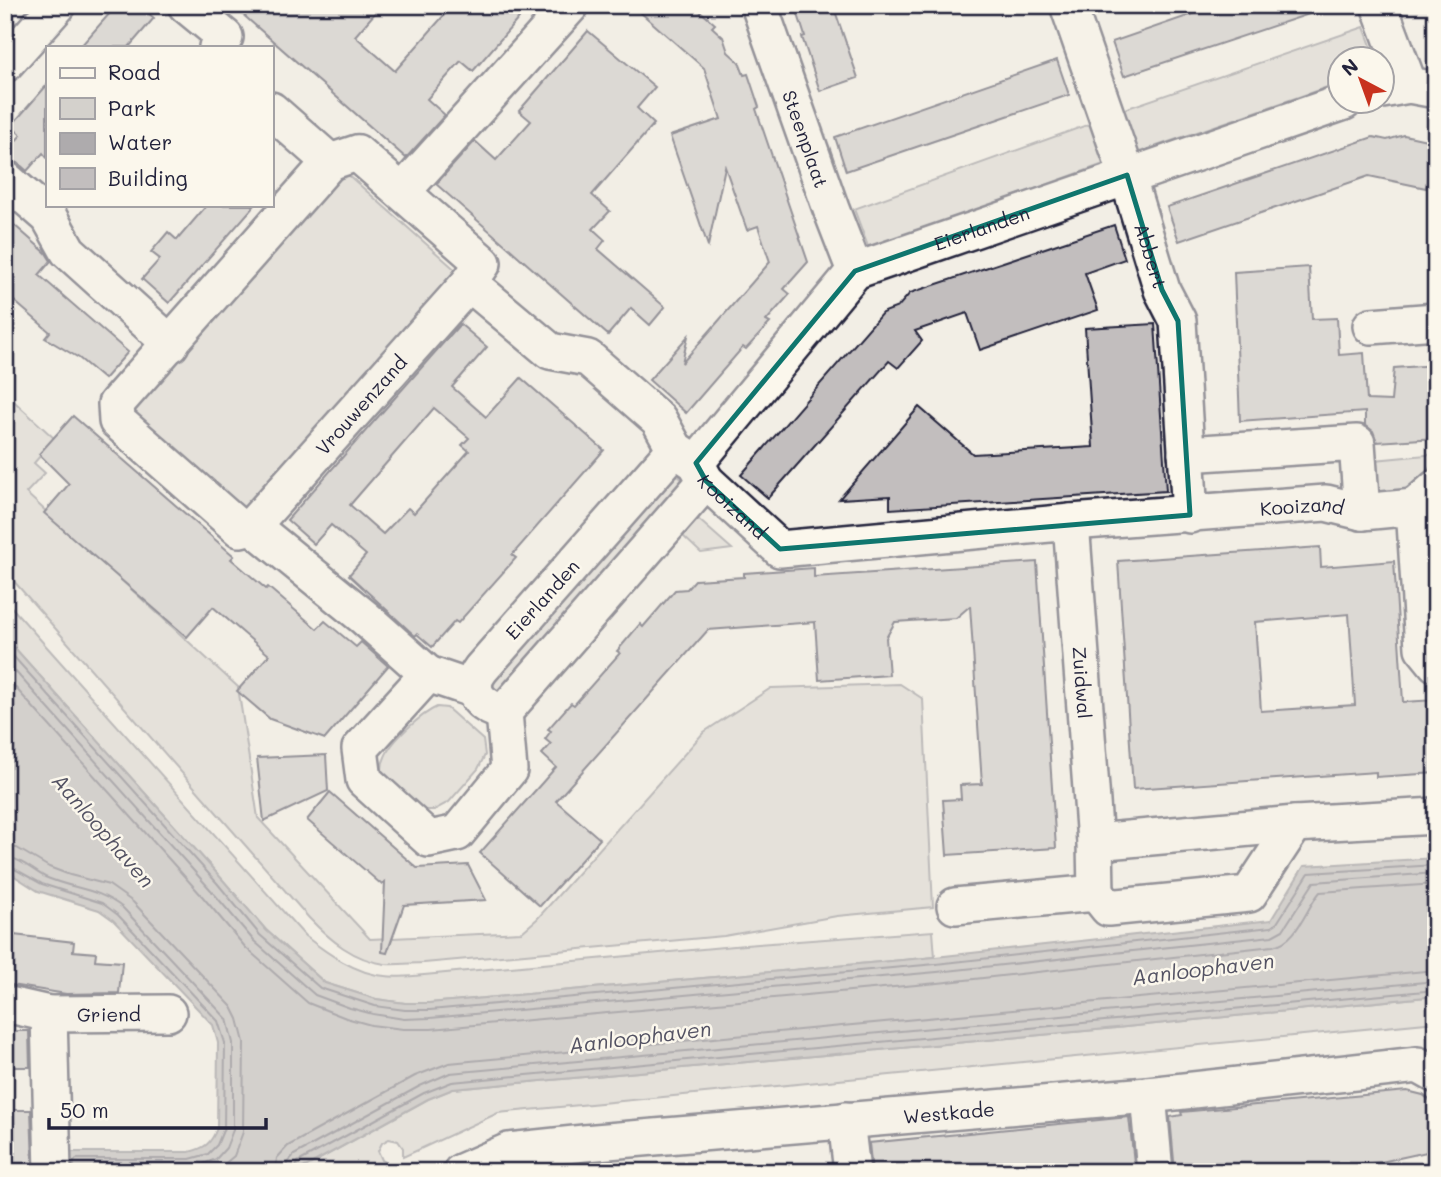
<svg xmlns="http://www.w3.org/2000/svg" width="1441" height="1177" viewBox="0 0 1441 1177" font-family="Mali,sans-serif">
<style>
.green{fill:#d4d1cc;stroke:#7b7a84;stroke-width:2}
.water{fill:#aeabad;stroke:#76747f;stroke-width:2}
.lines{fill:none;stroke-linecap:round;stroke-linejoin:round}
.shore{stroke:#5a5969;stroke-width:2}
.building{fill:#c2bebe;stroke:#22223b;stroke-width:2;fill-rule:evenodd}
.minor-casing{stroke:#22223b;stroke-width:40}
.minor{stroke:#fbf7ec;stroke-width:35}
.marked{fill:none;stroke:#0f766e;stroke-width:5;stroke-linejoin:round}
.labels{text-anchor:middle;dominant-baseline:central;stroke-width:5;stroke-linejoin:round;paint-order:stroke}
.street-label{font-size:19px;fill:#22223b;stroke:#fbf7ec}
.water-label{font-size:21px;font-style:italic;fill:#535263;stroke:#fbf7ec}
</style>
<rect width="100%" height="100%" fill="#f2eee5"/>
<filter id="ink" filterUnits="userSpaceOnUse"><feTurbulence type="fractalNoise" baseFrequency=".0143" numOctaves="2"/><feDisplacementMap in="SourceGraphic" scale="14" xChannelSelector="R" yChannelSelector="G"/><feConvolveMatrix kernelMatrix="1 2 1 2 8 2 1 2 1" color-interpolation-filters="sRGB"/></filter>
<g filter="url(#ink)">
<g class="green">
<path d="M1364,27l12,32 -36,1 -1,23 -211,73 -15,-43z"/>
<path d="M1098,121l14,40 -243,88 -15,-40z"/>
<path d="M345,172l114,101 -217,245 -113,-101z"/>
<path d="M5,393l50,46 -21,24 11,10 -19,20 212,194 20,131 112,121 152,-7 15,-13 167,-187 67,-44 129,-4 23,15 10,208 -96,9 -113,20 -300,27c-12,0 -26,2 -39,1 -31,-4 -55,-24 -76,-46l-304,-347z"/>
<path d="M1436,454v7l-32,34 -27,1 -2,-36z"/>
<path d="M676,474l10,9 -170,204 -21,7 -8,-7z"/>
<path d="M698,519l34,30 -31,4 -18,-17z"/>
<path d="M5,600l300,336c22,17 51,38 80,40 12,2 26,0 39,-1l321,-30 188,-14 2,26 -506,46h-24l-29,-4 -51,-16 -59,-53 -44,-51 -217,-242z"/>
<path d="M437,707l10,1 36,32 2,15 -7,14 -29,33 -15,8h-16l-35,-31c-1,-8 -2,-14 2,-22 6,-16 36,-43 52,-50z"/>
<path d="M1436,996v26l-938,91 -95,44v-9l-5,-7 -9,-2 -7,4 -4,8 4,9 7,4 -9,8h-84l132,-73 25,-10 643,-59z"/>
</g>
<path class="water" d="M5,637l217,242 44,51 59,53 51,16 29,4h24l506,-46 336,-37 33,-54 132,-8v138l-340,34 -643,59 -25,10 -132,73h-229v-20h122c16,-4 22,-8 28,-24l1,-85 -5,-18 -100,-105 -14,-10 -61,-19 -33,-21z"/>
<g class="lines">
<g class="shore">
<path d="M5,647l212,236 43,52 60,53 55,18 30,4h25l506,-46 335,-37 6,-4 32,-50 127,-8"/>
<path d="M5,660l205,229 44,52 61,54 35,13 23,6 31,5 26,-1 507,-46 335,-36 11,-6 31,-48 122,-9"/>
<path d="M5,676l197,220 44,52 62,55 38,15 25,7 32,4h28l507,-46 335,-37c25,-5 32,-36 47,-54l116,-8"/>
<path d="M5,847l12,1 32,19 21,8 39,10 24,17 99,105 6,12 6,23 -1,90 -9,24 -19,16"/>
<path d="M5,857c15,1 27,13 40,20 30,13 51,10 78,31l104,111 6,24v87l-7,18 -10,11 -23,9h-107l-4,4"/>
<path d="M5,866l6,1 31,17 60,19 16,12 100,106 7,22 -1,85 -7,17 -9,9 -18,5h-114l-2,3 -1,10"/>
<path d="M275,1172l2,-14 11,-12 127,-70 34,-13 987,-93"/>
<path d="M285,1172l2,-9 7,-8 126,-69 30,-13 986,-92"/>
<path d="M294,1172l4,-10 126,-69 28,-11 984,-92"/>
</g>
</g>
<g class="building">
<path d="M117,5h22l15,13 -25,29h-49z"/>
<path d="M232,5h150l-27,31 40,35 58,-66h51l15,13 -46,53 -12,-10 -34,38 18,16 -39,43z"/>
<path d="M632,5h61l22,19 -3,3 11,10 5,15 11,10 5,13 4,-1 11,33 -3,2 52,153 -24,27 6,5 -24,27 4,2 -24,26 -3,-2 -57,66 -37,-33 39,-44 -6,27 88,-101 -12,-36 -11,4 -22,-63 -17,79 -38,-110 51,-17 -17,-51z"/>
<path d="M795,5h38l25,73 -38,13 -18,-54 3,-1z"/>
<path d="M1219,5h101l1,5 -197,66 -12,-34z"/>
<path d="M588,31l67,56 -18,21 17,16 -62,71 18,16 -17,18 12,11 -7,9 67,58 -15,18 -19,-17 -23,27 -172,-151 39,-43 21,19 35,-39 -12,-10z"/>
<path d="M1057,60l12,35 -223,76 -11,-34z"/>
<path d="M47,85v73l-4,-5 -16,18 -9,-8 -13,-4v-6l16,-18 -10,-9z"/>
<path d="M1404,135l32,7v37l-8,-2 -2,11 -57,-12 -190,65 -12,-34 206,-70 14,3z"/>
<path d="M207,205h48l-86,98 -27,-24 18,-20 -9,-7 17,-20 9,8z"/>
<path d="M5,217l41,36 5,8 -12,14 89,77 -24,27 -25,-21 -34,-20 5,-6 -45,-39z"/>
<path d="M1114,225l11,34 -40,14 13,37 -118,40 -13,-37 -52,18 7,10 -24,27 -9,-7 -121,137 -27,-23 141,-162 16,-6 12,-14z"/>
<path d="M1309,267l3,52 25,-1 2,37 25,-2 3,47 24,1 3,-33 42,-3v73l-59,4 -4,-11 -8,-6v-13l-125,9 -6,-149z"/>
<path d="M460,324l27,23 -35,40 34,30 35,-39 83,72 -92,105 4,3 -58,65 -3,-2 -23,26 -15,-13 -2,2 -66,-61 17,-20 -35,-30 -17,19 -27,-24zM434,408l35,30 -7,7 7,6 -55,62 -6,-5 -25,26 -33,-29z"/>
<path d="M1155,324l11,167 -276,18v-13l-51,3 80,-92 54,47 120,-7 -8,-119z"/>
<path d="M73,416l161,140 -3,3 35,30 2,-2 49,42 8,-8 31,26 5,-5 27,24 -63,73 -55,-20 -33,-28 32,-36 -56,-48 -26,30 -143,-124 25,-29 -30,-30z"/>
<path d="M1320,547l1,20 73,-6 9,141 33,-2v73l-60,4v-5l-243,17 -15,-228zM1349,614l6,91 -94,6 -6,-89z"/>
<path d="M1037,562l19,286 -109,7 -4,-55 18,-1 -1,-14 22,-1 -12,-178 -14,12 -61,4 -9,16 3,37 -70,5 -4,-58 -107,8 -152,171 44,38 -60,67 -60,-53 76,-86 -14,-13 9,-10 -6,-5 6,-8 -3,-2 23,-26 3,2 46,-52 -3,-2 23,-27 3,3 32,-37 12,-1 8,-9 49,-3v-4l70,-5v9z"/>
<path d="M326,755l2,36 -64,30 -7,-63z"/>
<path d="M330,792l87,76 51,-3 18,35 -82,5 -17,48 -5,-1 3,-70 -3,3 -75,-65z"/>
<path d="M5,934l69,8 -1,9 23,2 -1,7 27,2 -3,31 -53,1 -61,-10z"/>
<path d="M5,1031h24l1,36h-25z"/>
<path d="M1407,1091l16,4 13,10v45l-55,12 -66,6 1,4h-141l-5,-55 12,-2 -1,-3z"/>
<path d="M5,1110h26l2,53 -28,1z"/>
<path d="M1129,1117l6,55h-32v-6l-68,6h-163l-3,-29z"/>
</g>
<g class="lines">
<g class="minor-casing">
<g id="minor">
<path d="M186,5l39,32 -8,10"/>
<path id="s1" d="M759,5l72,204 24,62"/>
<path id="s2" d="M1068,5l59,170 35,115 16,31 12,194"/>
<path d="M1379,5l30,80"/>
<path d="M5,64l53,-59"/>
<path d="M1382,90l27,-5 27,5"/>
<path id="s3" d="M271,110l59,52 27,-9 126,110 -14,20 81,68 38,7 71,62 16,29 21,14 10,18 74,68 291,-27 255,-19 36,9 52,-5"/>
<path id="s4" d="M330,162l-214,242 1,17 123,108 12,-3 217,-243"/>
<path d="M5,179l44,38 19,34 103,93"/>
<path d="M403,191l168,-186"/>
<path d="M1371,326l65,-5"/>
<path d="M675,449l-194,220c-17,22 0,38 23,43l202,-231"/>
<path d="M1186,454l171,-11 5,69"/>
<path id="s5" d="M696,463l159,-192 489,-169"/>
<path d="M1414,507l9,141 13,16"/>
<path d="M1414,507l22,-19"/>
<path id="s6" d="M1071,522l24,320 1,51"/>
<path d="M252,526l113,92 63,56"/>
<path d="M475,690l-47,-16 -68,75 4,31 65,59 28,-6 52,-63 -5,-58"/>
<path d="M1095,842l200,-18 141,-8"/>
<path d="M955,906l141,-13 12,15 141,-14 46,-70"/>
<path id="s7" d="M5,1004l44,10 119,-1"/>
<path d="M49,1014l4,158"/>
<path d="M1148,1095l7,77"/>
<path d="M846,1120l6,52"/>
<path id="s8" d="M461,1172l48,-21 75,-8 564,-48 270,-30 18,10"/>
</g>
</g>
<use href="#minor" class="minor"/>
</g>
</g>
<path d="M0 0H1441V1177H0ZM1127,175l35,115 16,31 12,194 -410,34 -74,-68 -10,-18 159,-192z" fill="#f2eee5" fill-opacity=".55" fill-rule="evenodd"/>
<path class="marked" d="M1127,175l35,115 16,31 12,194 -410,34 -74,-68 -10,-18 159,-192z"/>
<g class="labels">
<g class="street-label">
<text stroke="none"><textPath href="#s1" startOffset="142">Steenplaat</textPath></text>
<text stroke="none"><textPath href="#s5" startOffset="383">Eierlanden</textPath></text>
<text stroke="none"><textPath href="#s2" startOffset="264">Abbert</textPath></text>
<text stroke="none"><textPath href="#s4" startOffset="679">Vrouwenzand</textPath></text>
<text stroke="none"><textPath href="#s3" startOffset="653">Kooizand</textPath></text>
<text stroke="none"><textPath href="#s3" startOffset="1241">Kooizand</textPath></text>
<text transform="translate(542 599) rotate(-48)">Eierlanden</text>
<text stroke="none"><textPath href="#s6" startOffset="161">Zuidwal</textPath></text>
<text stroke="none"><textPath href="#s7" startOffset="105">Griend</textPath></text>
<text stroke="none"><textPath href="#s8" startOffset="494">Westkade</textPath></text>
</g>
<g class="water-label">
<text transform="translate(104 830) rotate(49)">Aanloophaven</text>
<text transform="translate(1203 968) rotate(-7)">Aanloophaven</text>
<text transform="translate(640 1036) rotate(-7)">Aanloophaven</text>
</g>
</g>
<rect width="1441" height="1177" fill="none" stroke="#fbf7ec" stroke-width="28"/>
<rect x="14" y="14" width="1413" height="1149" fill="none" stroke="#22223b" stroke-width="2.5" filter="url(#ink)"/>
<rect x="46" y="46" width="228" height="161" fill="#fbf7ec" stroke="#a4a2a5" stroke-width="2"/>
<rect x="60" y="68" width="35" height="10" fill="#fbf7ec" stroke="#a4a2a5" stroke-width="2"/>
<text x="108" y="80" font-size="21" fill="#22223b">Road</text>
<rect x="60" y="98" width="35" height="21" fill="#d4d1cc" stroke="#a4a2a5" stroke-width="2"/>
<text x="108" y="116" font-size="21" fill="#22223b">Park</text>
<rect x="60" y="133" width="35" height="21" fill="#aeabad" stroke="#a4a2a5" stroke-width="2"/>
<text x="108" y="150" font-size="21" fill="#22223b">Water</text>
<rect x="60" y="168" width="35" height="21" fill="#c2bebe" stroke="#a4a2a5" stroke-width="2"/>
<text x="108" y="186" font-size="21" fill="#22223b">Building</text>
<g transform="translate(1361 80) rotate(319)"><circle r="33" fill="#fbf7ec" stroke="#a4a2a5" stroke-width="2"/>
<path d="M0-5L12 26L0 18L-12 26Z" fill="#c8321e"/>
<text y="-10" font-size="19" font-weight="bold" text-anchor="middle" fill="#22223b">N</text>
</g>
<path d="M49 1118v10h217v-10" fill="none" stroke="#22223b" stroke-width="3.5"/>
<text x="60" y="1118" font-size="21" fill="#22223b" stroke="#fbf7ec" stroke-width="5" paint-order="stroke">50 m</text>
</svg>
